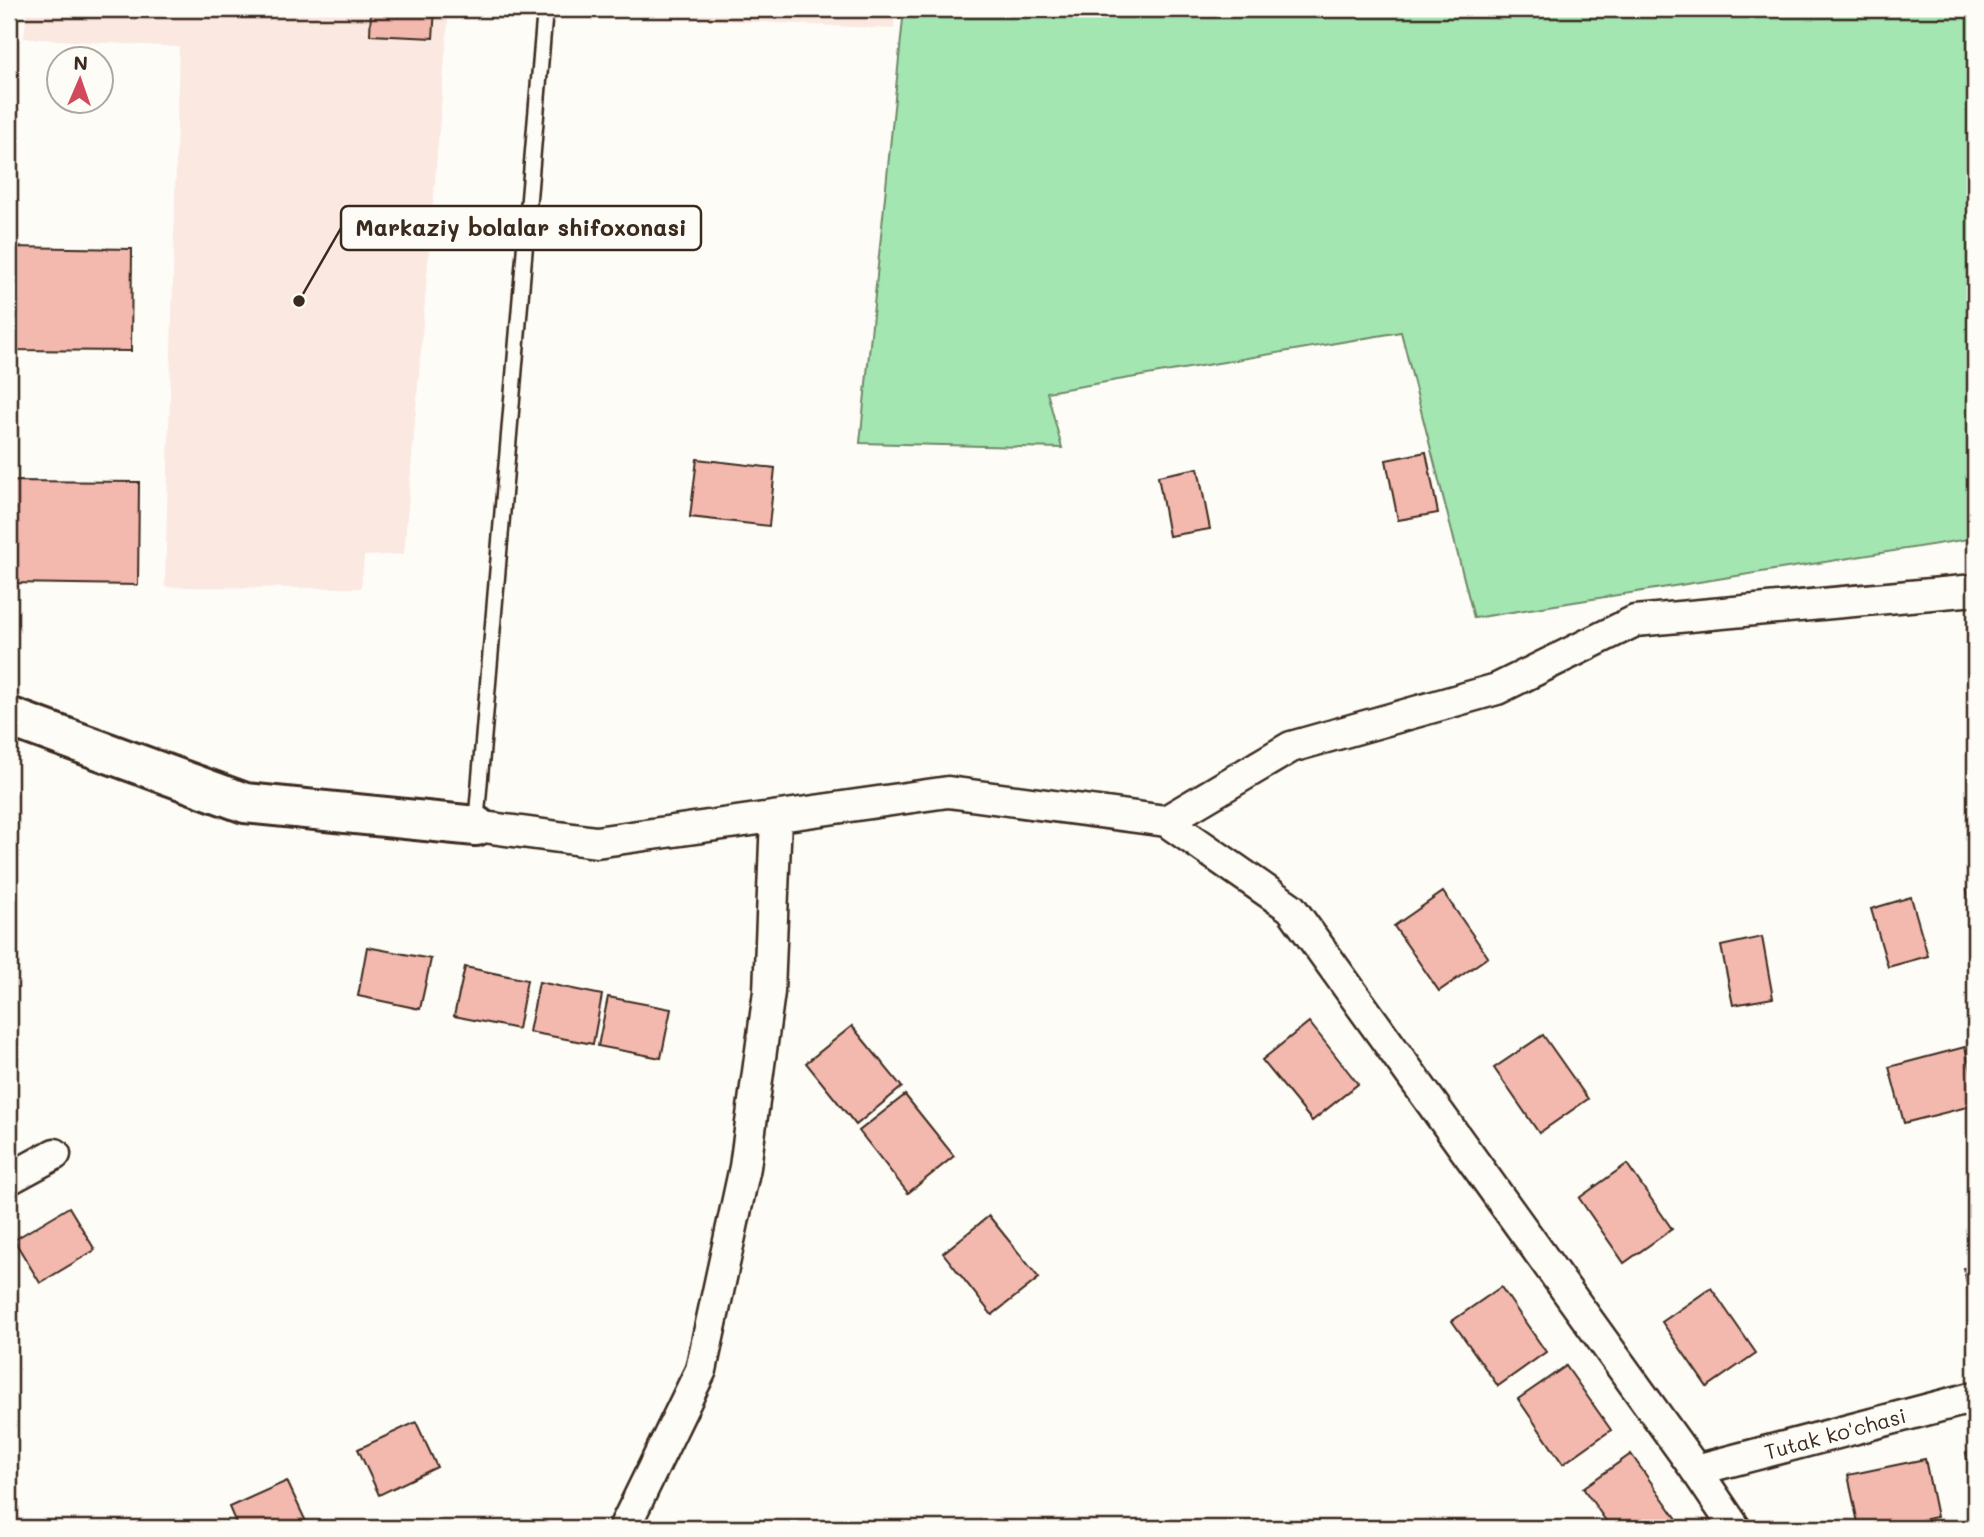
<svg xmlns="http://www.w3.org/2000/svg" width="1984" height="1537" viewBox="0 0 1984 1537" font-family="Mali,sans-serif">
<style>
.built{fill:#fae8e1}
.green{fill:#a3e6b1;stroke:#6f8868;stroke-width:2}
.building{fill:#f3b9af;stroke:#3b2a1e;stroke-width:2}
.lines{fill:none;stroke-linecap:round;stroke-linejoin:round}
.lane-casing{stroke:#3b2a1e;stroke-width:19}
.street-casing{stroke:#3b2a1e;stroke-width:35}
.secondary-casing{stroke:#3b2a1e;stroke-width:44}
.lane{stroke:#fdfcf7;stroke-width:14}
.street{stroke:#fdfcf7;stroke-width:30}
.secondary{stroke:#fdfcf7;stroke-width:38}
.labels{text-anchor:middle;dominant-baseline:central;stroke-width:5;stroke-linejoin:round;paint-order:stroke}
.street-label{font-size:21px;fill:#3b2a1e;stroke:#fdfcf7}
.leader{fill:none;stroke:#3b2a1e;stroke-width:2.5}
.callout-dot{fill:#3b2a1e;stroke:#fdfcf7;stroke-width:2.5}
.callout{fill:#fdfcf7;stroke:#3b2a1e;stroke-width:2.5}
.callout-label{font-size:23px;text-anchor:middle;font-weight:bold;fill:#3b2a1e}
</style>
<rect width="100%" height="100%" fill="#fdfcf7"/>
<filter id="ink" filterUnits="userSpaceOnUse"><feTurbulence type="fractalNoise" baseFrequency=".0143" numOctaves="2"/><feDisplacementMap in="SourceGraphic" scale="14" xChannelSelector="R" yChannelSelector="G"/><feConvolveMatrix kernelMatrix="1 2 1 2 8 2 1 2 1" color-interpolation-filters="sRGB"/></filter>
<g filter="url(#ink)">
<g class="built">
<path d="M27,9h422l-45,545 -40,2 -3,32 -196,-1 14,-540 -155,-9z"/>
<path d="M506,9h389l-1,20z"/>
</g>
<path class="green" d="M904,9h1071v529l-501,80 -73,-286 -354,60 15,56 -202,-5z"/>
<g class="building">
<path d="M371,9h64l-2,29 -63,-3z"/>
<path d="M9,247l123,2 -1,102 -122,-1z"/>
<path d="M1426,452l12,61 -40,7 -12,-60z"/>
<path d="M697,459l78,9 -6,58 -79,-9z"/>
<path d="M1198,468l12,61 -41,7 -11,-60z"/>
<path d="M9,481l130,1 -1,103 -129,-2z"/>
<path d="M1975,887v42l-8,-40z"/>
<path d="M1443,892l45,65 -49,34 -45,-65z"/>
<path d="M1911,897l17,59 -40,11 -17,-58z"/>
<path d="M1762,937l11,61 -40,7 -12,-59z"/>
<path d="M367,947l64,12 -11,50 -62,-13z"/>
<path d="M465,967l62,13 -9,49 -64,-13z"/>
<path d="M539,982l63,13 -9,49 -64,-12z"/>
<path d="M608,997l63,12 -10,49 -63,-12z"/>
<path d="M1309,1022l49,62 -46,37 -50,-61z"/>
<path d="M852,1026l50,61 -46,38 -50,-62z"/>
<path d="M1543,1035l45,64 -49,34 -45,-65z"/>
<path d="M1965,1047l10,38v20l-71,18 -15,-56z"/>
<path d="M905,1095l49,61 -46,37 -49,-62z"/>
<path d="M1627,1164l45,65 -48,34 -45,-65z"/>
<path d="M69,1207l26,43 -55,33 -26,-43z"/>
<path d="M989,1216l50,62 -47,37 -49,-62z"/>
<path d="M1975,1266v60l-11,-58z"/>
<path d="M1501,1287l45,65 -48,34 -46,-65z"/>
<path d="M1711,1288l45,65 -49,34 -45,-65z"/>
<path d="M1566,1366l45,64 -48,34 -45,-65z"/>
<path d="M416,1422l21,45 -58,28 -21,-46z"/>
<path d="M1975,1452v49l-9,-48z"/>
<path d="M1631,1454l46,65 -14,9h-52l-28,-40z"/>
<path d="M1925,1459l12,58 -57,11h-21l-11,-53z"/>
<path d="M287,1481l21,45 -4,2h-66l-9,-21z"/>
</g>
<g class="lines">
<g class="lane-casing">
<path id="lane" d="M476,825l69,-816"/>
</g>
<g class="street-casing">
<g id="street">
<path d="M1166,821l125,-74 206,-58 138,-68 340,-31"/>
<path d="M476,826l120,16 352,-50 218,29 125,87 405,562 39,58"/>
<path d="M9,1179l46,-25"/>
<path d="M1696,1470l279,-73"/>
<path d="M624,1528l77,-158 44,-203 24,-175 7,-175"/>
</g>
</g>
<g class="secondary-casing">
<path id="secondary" d="M9,717l236,86 231,23"/>
</g>
<use href="#lane" class="lane"/>
<use href="#street" class="street"/>
<use href="#secondary" class="secondary"/>
</g>
</g>
<g class="labels">
<g class="street-label">
<text transform="translate(1835 1433) rotate(-15)">Tutak ko'chasi</text>
</g>
</g>
<path class="leader" d="M299 301L341 228"/>
<circle class="callout-dot" cx="299" cy="301" r="7"/>
<rect class="callout" x="341" y="206" width="360" height="44" rx="7"/>
<g class="callout-label">
<text x="521" y="236">Markaziy bolalar shifoxonasi</text>
</g>
<rect width="1984" height="1537" fill="none" stroke="#fdfcf7" stroke-width="35"/>
<rect x="18" y="18" width="1949" height="1502" fill="none" stroke="#3b2a1e" stroke-width="2.5" filter="url(#ink)"/>
<g transform="translate(80 80) rotate(2)"><circle r="33" fill="#fdfcf7" stroke="#afa8a0" stroke-width="2"/>
<path d="M0-5L12 26L0 18L-12 26Z" fill="#d1495b"/>
<text y="-10" font-size="19" font-weight="bold" text-anchor="middle" fill="#3b2a1e">N</text>
</g>
</svg>
